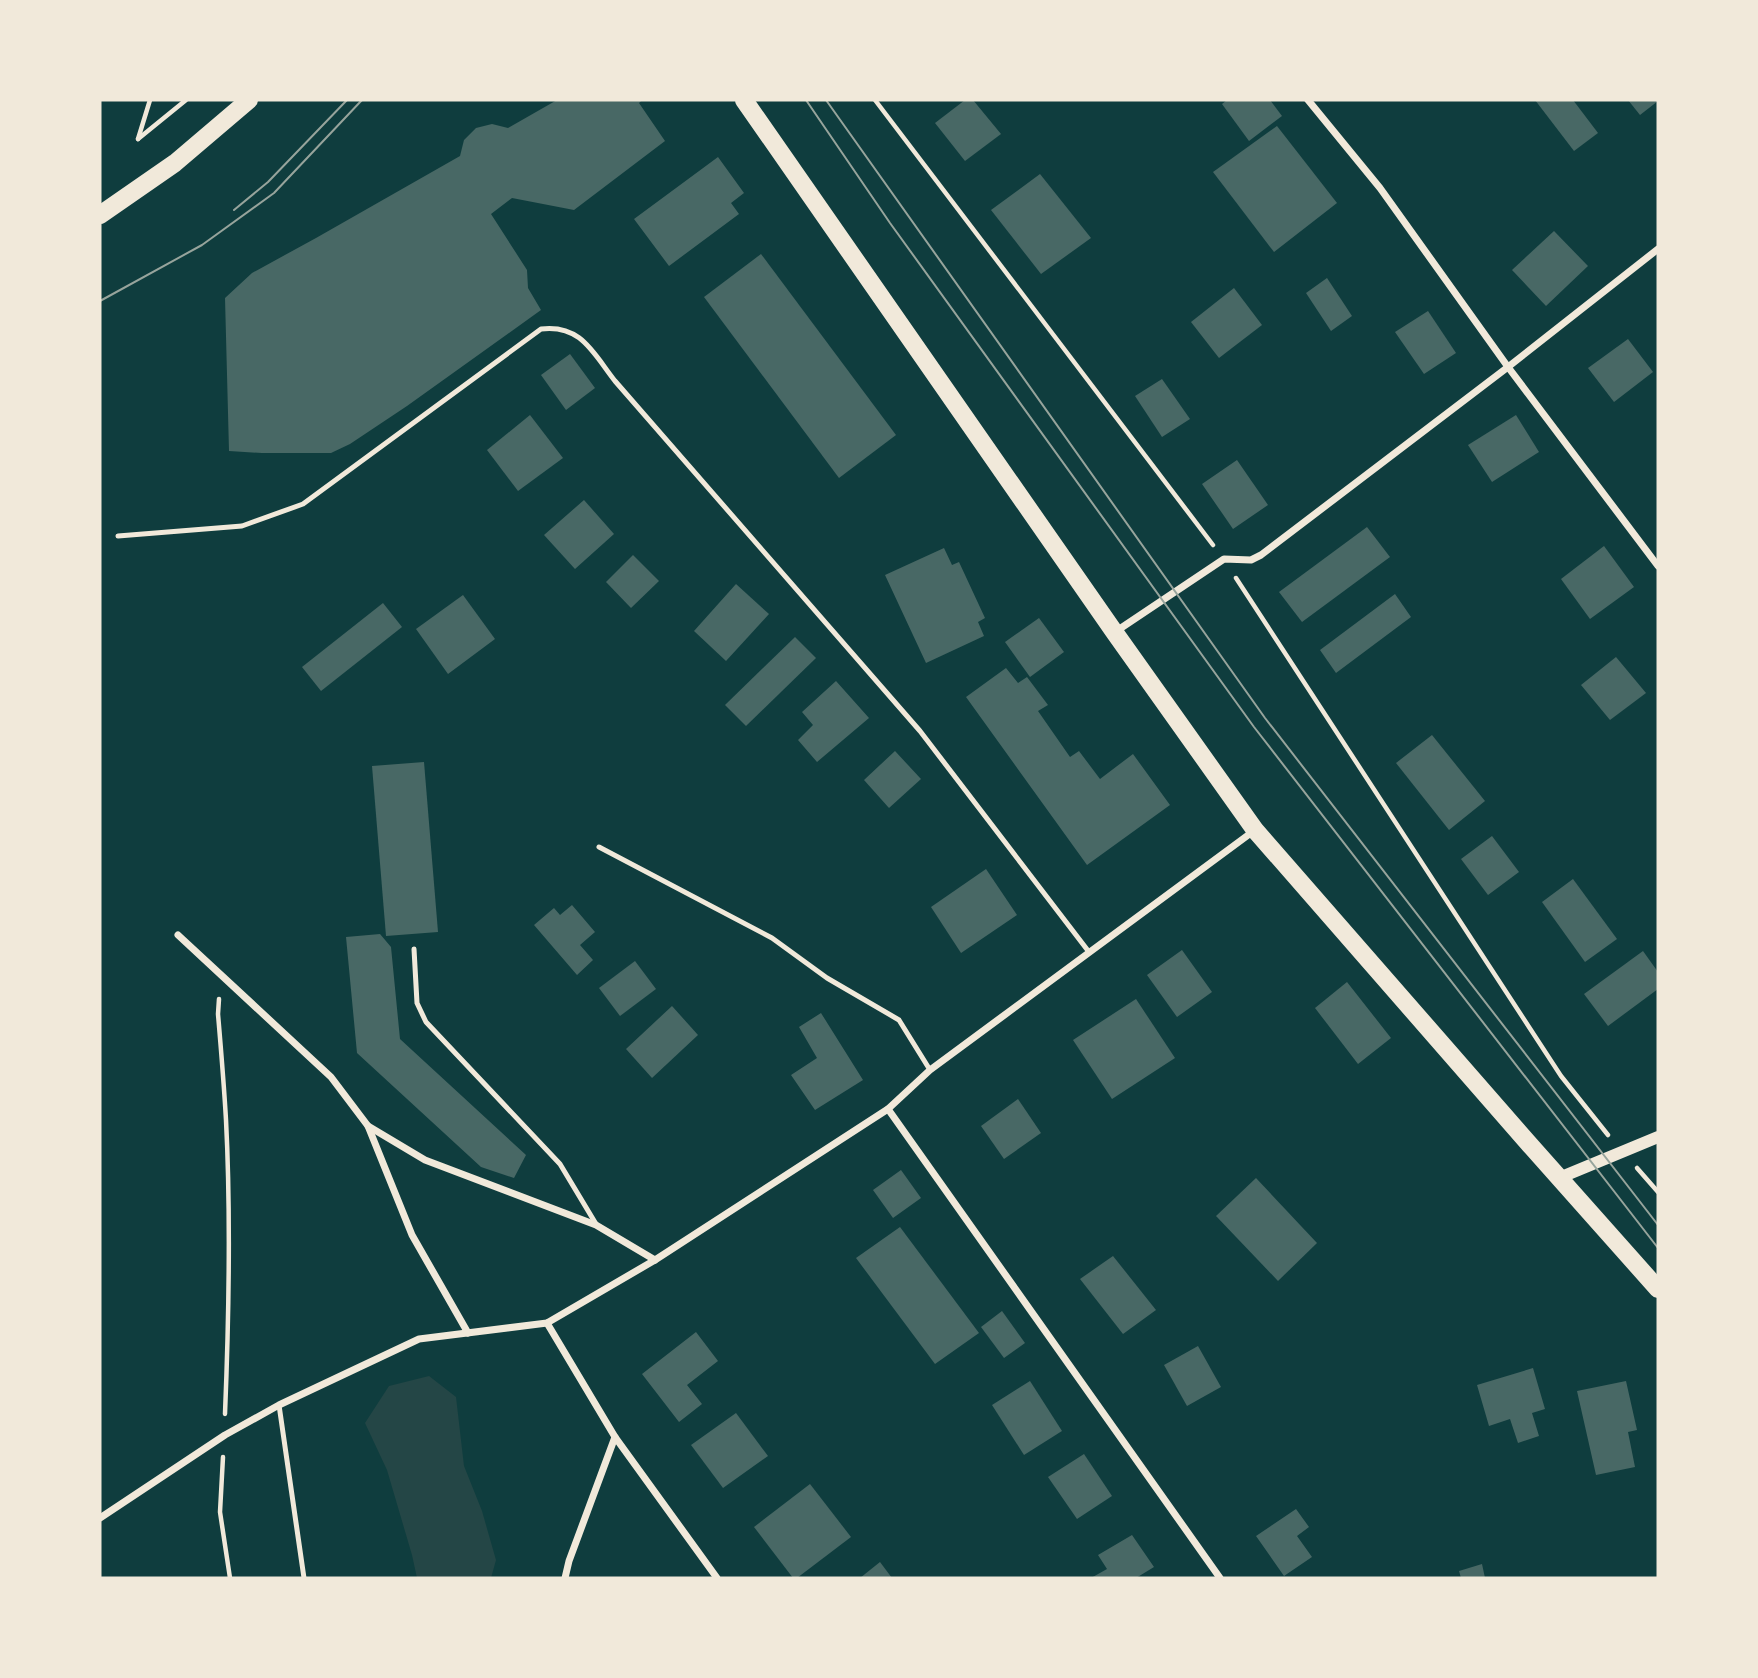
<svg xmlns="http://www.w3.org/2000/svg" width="1758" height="1678" viewBox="0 0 1758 1678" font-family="Manrope,sans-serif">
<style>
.green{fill:#244646}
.building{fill:#486865}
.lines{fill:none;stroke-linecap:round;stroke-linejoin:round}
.path{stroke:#f1e9da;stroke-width:4.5}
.service{stroke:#f1e9da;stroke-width:5}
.minor{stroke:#f1e9da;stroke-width:7}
.tertiary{stroke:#f1e9da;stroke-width:12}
.primary{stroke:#f1e9da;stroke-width:18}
.tram{stroke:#97a49c;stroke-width:2}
</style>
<rect width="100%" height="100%" fill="#0f3d3e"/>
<path class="green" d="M429,1376l27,21 8,69 18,45 14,49 -5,18h-74l-5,-23 -25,-85 -22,-47 24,-37z"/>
<g class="building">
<path d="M557,100h85l-3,3 26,38 -91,69 -62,-12 -21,16 36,56 1,18 13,22 -134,96 -57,38 -19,9h-69l-33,-2 -4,-153 27,-25 64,-35 144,-82 4,-16 12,-12 16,-4 16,4z"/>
<path d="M965,100h8l28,34 -36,27 -30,-38z"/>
<path d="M1227,100h43l12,16 -33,25 -27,-37z"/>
<path d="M1535,100h38l25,33 -24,18z"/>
<path d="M1628,100h30v1l-18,14z"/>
<path d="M1277,126l60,77 -63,49 -61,-80z"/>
<path d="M718,157l26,36 -13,10 8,11 -70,52 -35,-47z"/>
<path d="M1040,174l51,64 -50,36 -50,-64z"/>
<path d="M1554,231l34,35 -42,40 -34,-36z"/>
<path d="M761,254l135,181 -57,43 -135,-181z"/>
<path d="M1327,278l25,38 -21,15 -25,-38z"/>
<path d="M1234,288l28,37 -43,33 -28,-36z"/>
<path d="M1428,311l28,42 -32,21 -29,-42z"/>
<path d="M1628,339l25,33 -39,30 -26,-34z"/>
<path d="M570,354l25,34 -29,22 -25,-35z"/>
<path d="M1162,379l28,40 -28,18 -27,-41z"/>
<path d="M530,415l33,43 -45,33 -31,-41z"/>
<path d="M1516,415l23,37 -47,30 -24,-37z"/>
<path d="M1237,460l31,45 -35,24 -31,-45z"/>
<path d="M584,500l30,34 -39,35 -31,-34z"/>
<path d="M1367,527l23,30 -88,65 -23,-30z"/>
<path d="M1604,546l30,41 -44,32 -29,-40z"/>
<path d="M944,548l8,17 7,-3 26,56 -7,4 6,14 -58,27 -41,-88z"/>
<path d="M633,555l26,26 -28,27 -25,-26z"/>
<path d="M736,584l33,30 -43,47 -32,-30z"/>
<path d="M1395,594l16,23 -75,56 -16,-23z"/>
<path d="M463,595l32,44 -47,35 -32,-45z"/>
<path d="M383,603l19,24 -81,64 -19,-24z"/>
<path d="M1039,618l25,34 -34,25 -25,-35z"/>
<path d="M795,637l21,21 -70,68 -21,-21z"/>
<path d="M1616,657l30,36 -36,27 -29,-35z"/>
<path d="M1006,668l12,15 9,-6 21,28 -10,6 32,46 9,-6 21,28 33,-25 37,51 -83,60 -121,-168z"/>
<path d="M836,681l33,37 -52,44 -19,-22 15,-15 -11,-13z"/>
<path d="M1432,735l53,66 -36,29 -53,-67z"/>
<path d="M895,751l26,28 -32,29 -25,-28z"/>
<path d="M424,762l14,170 -52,4 -14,-170z"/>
<path d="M1492,836l27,36 -31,23 -27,-36z"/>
<path d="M986,869l31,46 -56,38 -30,-46z"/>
<path d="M1573,879l44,60 -32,23 -43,-60z"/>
<path d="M572,905l23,27 -15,13 13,15 -16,15 -43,-50 20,-17 6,7z"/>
<path d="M380,934l11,13 9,92 126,116 -12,23 -33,-11 -124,-114 -11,-116z"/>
<path d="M1182,950l30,42 -35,25 -30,-42z"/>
<path d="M1643,951l15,21v17l-50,37 -24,-32z"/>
<path d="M635,961l21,28 -36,27 -21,-28z"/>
<path d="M1347,982l44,56 -33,26 -43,-56z"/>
<path d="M1136,999l39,59 -63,41 -39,-59z"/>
<path d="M672,1006l26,29 -46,43 -26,-29z"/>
<path d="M821,1013l42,67 -48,30 -24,-35 26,-17 -18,-31z"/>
<path d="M1018,1099l23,34 -37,26 -23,-33z"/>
<path d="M901,1170l20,28 -28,20 -20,-28z"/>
<path d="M1256,1178l61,65 -39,38 -62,-65z"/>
<path d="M900,1227l79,106 -44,31 -79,-106z"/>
<path d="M1113,1256l43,54 -33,24 -43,-55z"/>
<path d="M1002,1311l23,32 -21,15 -23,-31z"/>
<path d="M696,1332l22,29 -31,24 15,19 -23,18 -37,-48z"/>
<path d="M1198,1346l23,41 -34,19 -23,-41z"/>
<path d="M1533,1368l12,41 -13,4 7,23 -21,7 -8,-24 -21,7 -12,-41z"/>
<path d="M1030,1381l32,50 -38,24 -32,-50z"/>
<path d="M1626,1381l11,49 -9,2 7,35 -39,8 -19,-84z"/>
<path d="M736,1413l32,43 -45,32 -32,-43z"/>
<path d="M1084,1454l28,42 -35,23 -29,-42z"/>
<path d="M810,1484l41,53 -54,41h-4l-39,-51z"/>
<path d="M1296,1509l13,18 -12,9 15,21 -28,19 -28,-40z"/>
<path d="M1132,1535l22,32 -18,11h-45l16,-9 -9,-14z"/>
<path d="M880,1562l12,16h-32z"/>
<path d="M1482,1564l3,14h-24l-2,-7z"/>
</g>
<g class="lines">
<g class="path">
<path d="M875,100l338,445"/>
<path d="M138,139l48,-39"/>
<path d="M138,139l12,-39"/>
<path d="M1236,578l325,498 47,59"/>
<path d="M219,999l-1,15c3,35 6,71 8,106 5,98 3,196 -1,294"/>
<path d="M1637,1168l21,24"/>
<path d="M223,1457l-3,55 10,66"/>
</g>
<g class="service">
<path d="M118,536l124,-10 61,-22 238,-175c40,-5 52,24 74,52l305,350 169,221"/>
<path d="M599,847l173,91 55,40 72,42 31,50"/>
<path d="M414,949l3,54 9,19 134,142 36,60"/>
<path d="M279,1405l25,173"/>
</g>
<g class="minor">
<path d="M1308,100l72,88 128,179 150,199"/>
<path d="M1115,632l109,-73 27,1 10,-5 247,-188 150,-118"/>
<path d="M178,935l153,142 37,49 57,34 171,65 59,35"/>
<path d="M888,1109l332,469"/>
<path d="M368,1126l44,109 56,98"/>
<path d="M547,1323l68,114 102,141"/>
<path d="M100,1518l125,-83 54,-30 140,-66 128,-16 108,-63 233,-151 42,-39 325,-240"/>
<path d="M565,1578l4,-17 46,-124"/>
</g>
<path class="tertiary" d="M1559,1178l99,-41"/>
<g class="primary">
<path d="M744,100l371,533 140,197 275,315 128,144"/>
<path d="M100,215l75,-52 74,-63"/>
</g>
<g class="tram">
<path d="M806,100l84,123 364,504 404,521"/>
<path d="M826,100l439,618 393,507"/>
<path d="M234,210l34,-28 79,-82"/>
<path d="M100,301l102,-56 72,-52 88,-93"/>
</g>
</g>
<rect width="1758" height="1678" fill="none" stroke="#f1e9da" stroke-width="203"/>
</svg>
